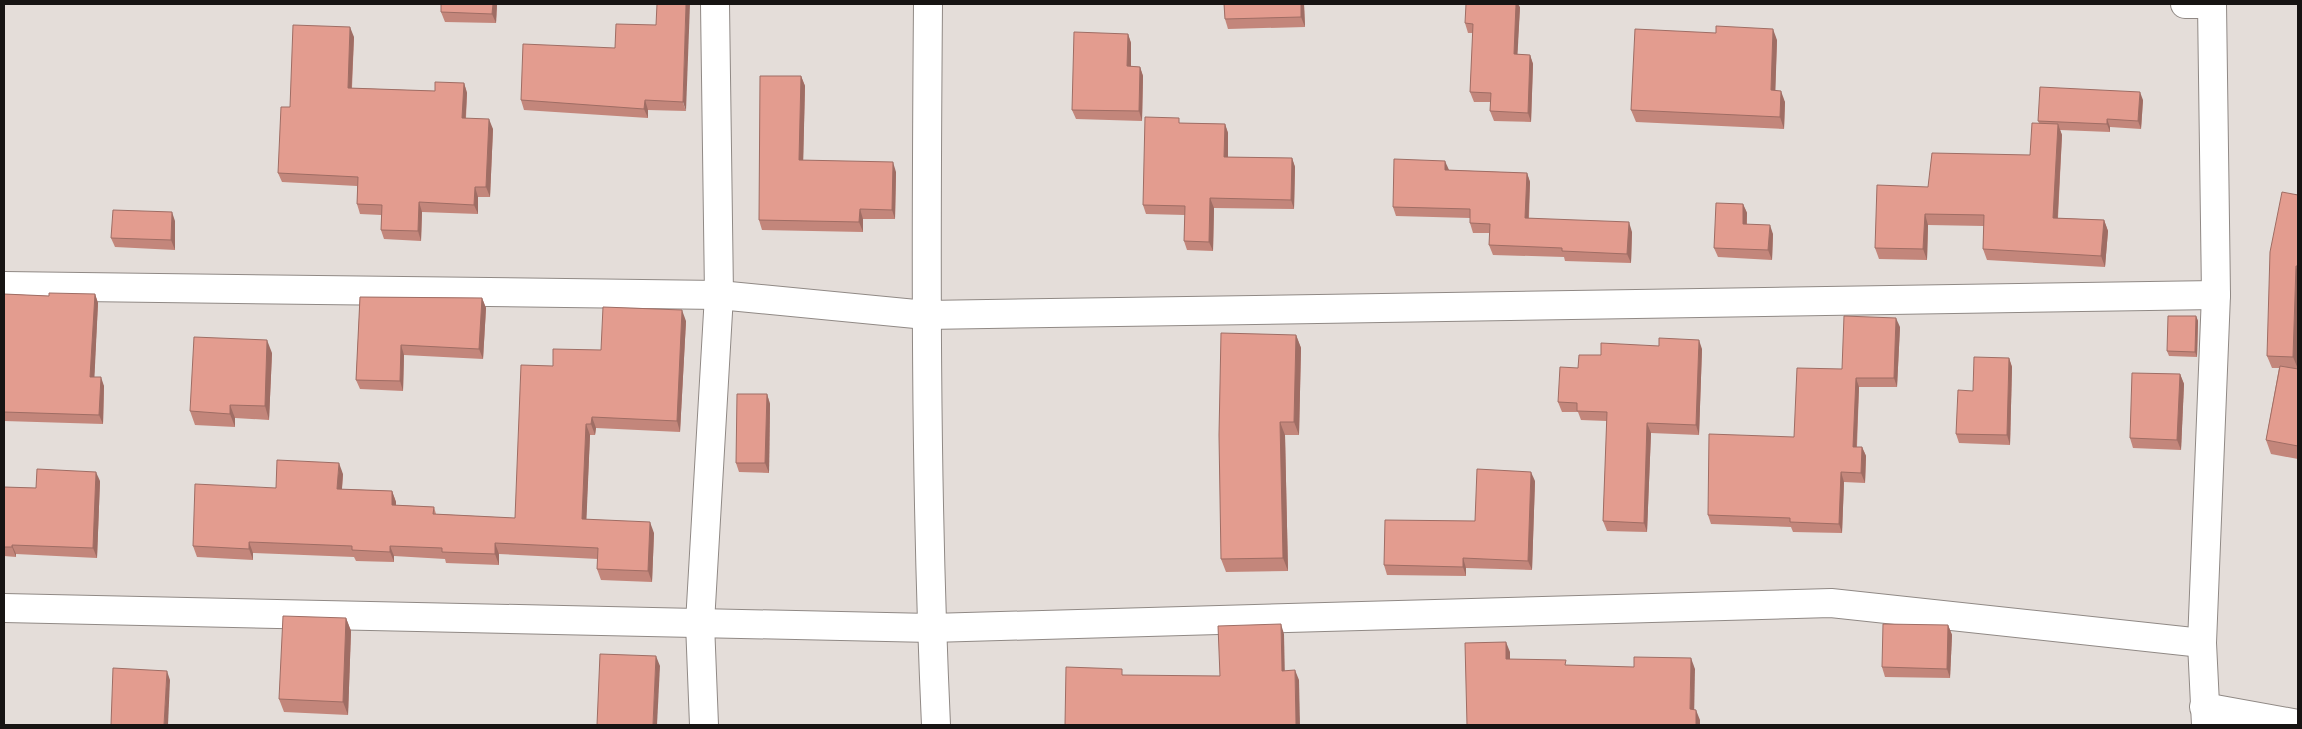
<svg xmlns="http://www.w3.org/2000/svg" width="2302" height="729" viewBox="0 0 2302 729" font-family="'Archivo Narrow',sans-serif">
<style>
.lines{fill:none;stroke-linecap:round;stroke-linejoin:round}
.minor-casing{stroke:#908985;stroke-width:30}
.minor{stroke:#fff;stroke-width:28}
.wall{fill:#c3867b}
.shaded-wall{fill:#9f6d64}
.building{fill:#e39c8f;stroke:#9f6d64}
</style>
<rect width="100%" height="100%" fill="#e4ddd9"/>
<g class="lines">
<g class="minor-casing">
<g id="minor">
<path d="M928,4c-2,240 -3,481 8,721"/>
<path d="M2185,4h27"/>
<path d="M4,286l715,9 207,20 1290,-20"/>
<path d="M4,608l927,20 900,-25 371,40"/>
<path d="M2204,707l94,17"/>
<path d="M704,725l-4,-102 19,-328 -4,-291"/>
<path d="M2206,725l-4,-82 14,-348 -4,-291"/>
</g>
</g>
<use href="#minor" class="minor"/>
</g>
<g class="wall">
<path d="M441,4h56l-1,19 -51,-1 -4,-10z"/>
<path d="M1224,4h80l1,23 -77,2 -3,-10z"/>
<path d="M1520,7l-3,47 13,1 3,9 -2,58 -37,-1 -4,-10 1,-9h-17l-4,-10 3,-59h-5l-3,-10z"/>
<path d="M656,25l30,86 -38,-1v8l-124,-8 -3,-10z"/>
<path d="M1128,34l3,9v23l9,1 3,9 -1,45 -66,-2 -4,-9z"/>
<path d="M354,37l-2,51 83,3 29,-8 3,10 -1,25 27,11 -3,68h-12v17l-56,-2 -1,29 -37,-2 -3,-9v-15l-21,-1 -3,-10v-18l-75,-4 -4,-9 12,-66z"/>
<path d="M1777,40l-2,51 10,11 -1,27 -148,-7 -5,-12z"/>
<path d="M801,76l4,10 -2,74 93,12 -1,47h-32v13l-101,-2 -3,-10z"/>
<path d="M2143,100l-2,29 -31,-2v5l-50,-2 2,5 -4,83 46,2 4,11 -3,36 -118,-7 -4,-11 1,-23 -56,-1 -1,35 -48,-1 -4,-11 53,-61 102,-32 9,-32 -1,-2z"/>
<path d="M1181,123l44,1 3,9v24l64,1 3,9 -1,42 -80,-1 -1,43 -26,-1 -3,-9 1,-26 -39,-1 -3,-9z"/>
<path d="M1449,170l78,3 3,9 -1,36 103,14 -1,31 -66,-2 -1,-4 -71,-2 -4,-10 1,-12h-17l-3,-10v-5l-74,-2 -3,-9z"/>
<path d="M2298,195v264l-27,-5 -5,-14 13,-72h-7l-5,-12z"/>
<path d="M1743,204l4,9v11l26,10 -1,26 -54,-3 -4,-9z"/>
<path d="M175,221v29l-60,-3 -4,-9z"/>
<path d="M4,294l45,2 46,-2 3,9 -4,74 10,9 -1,38 -99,-3z"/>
<path d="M360,297l122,1 4,10 -3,51 -79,-4 -1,36 -43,-2 -4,-9z"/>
<path d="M2196,316l2,5 -1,36 -28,-1 -2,-5z"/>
<path d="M686,321l-6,111 -84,-4 -1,7h-5l-4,84 68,14 -2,49 -51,-2 -4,-11 1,-10 -99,-5v11l-53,-2 -1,-4 -51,-3v6l-38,-1 -2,-4 -101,-4v7l-56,-3 -4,-11 83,-58 67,-14 -1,15 50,2 4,11v3l38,2 2,7 79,4 38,-152 48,-16z"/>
<path d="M1900,327l-3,60h-38l-2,60h5l4,9 -1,27 -21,-1 -2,51 -49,-1 -2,-5 -80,-3 -3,-9 86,-78 48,-68z"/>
<path d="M1296,335l5,13 -2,87h-14l3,136 -62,1 -5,-13z"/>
<path d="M1702,349l-3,86 -48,-2 -4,99 -40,-1 -4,-10 4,-100 -26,-1 -3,-8h-16l-4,-10 20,-34 23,-13z"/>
<path d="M272,353l-3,67 -34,-2v9l-40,-2 -5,-14z"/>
<path d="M2009,358l3,9 -2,78 -51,-2 -3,-9 17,-43z"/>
<path d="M2180,374l4,10 -3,66 -48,-2 -3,-10z"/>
<path d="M767,394l3,10 -1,69 -30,-1 -3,-9z"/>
<path d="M100,481l-3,77 -81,-4v3l-12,-1v-69l32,1z"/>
<path d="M1535,481l-3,89 -66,-2v8l-79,-1 -3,-10 91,-44z"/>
<path d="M346,618l5,13 -3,84 -64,-3 -5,-13z"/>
<path d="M1948,625l4,10 -2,43 -65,-1 -3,-10z"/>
</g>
<g class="shaded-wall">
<path d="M493,4h4l-1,19 -4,-9z"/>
<path d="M686,4h4l-4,107 -3,-9z"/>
<path d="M1301,4h3l1,23 -4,-10z"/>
<path d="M1516,4h2l2,3 -3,57 -3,-10z"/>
<path d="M350,27l4,10 -3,61 -3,-10z"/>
<path d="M1773,29l4,11 -2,62 -4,-12z"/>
<path d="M1128,34l3,9v33l-4,-10z"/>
<path d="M1530,55l3,9 -2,58 -3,-9z"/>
<path d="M1140,67l3,9 -1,45 -3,-10z"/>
<path d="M801,76l4,10 -2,83 -4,-9z"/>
<path d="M464,83l3,10 -2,34 -3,-9z"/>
<path d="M1781,91l4,11 -1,27 -4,-12z"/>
<path d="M2140,92l3,8 -2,29 -3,-8z"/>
<path d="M645,100l3,10v8l-4,-9z"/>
<path d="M489,119l4,10 -3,68 -4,-10z"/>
<path d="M2107,119l3,8v5l-3,-8z"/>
<path d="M1225,124l3,9v33l-4,-9z"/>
<path d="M2058,124l4,11 -5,93 -4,-10z"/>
<path d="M1292,158l3,9 -1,42 -3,-9z"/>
<path d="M1445,161l4,9h-4z"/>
<path d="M893,162l3,10 -1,47 -3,-9z"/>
<path d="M1527,173l3,9 -2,45 -3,-9z"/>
<path d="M475,187l3,10v17l-4,-9z"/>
<path d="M1210,198l4,10 -1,43 -4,-9z"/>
<path d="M419,202l3,10 -1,29 -3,-10z"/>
<path d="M1743,204l4,9 -1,20 -3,-9z"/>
<path d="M860,209l3,10v13l-4,-10z"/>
<path d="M172,212l3,9v29l-4,-10z"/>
<path d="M1925,214l3,11 -1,35 -4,-11z"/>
<path d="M2104,220l4,11 -3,36 -4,-11z"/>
<path d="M1629,222l3,10 -1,31 -4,-9z"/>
<path d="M1770,225l3,9 -1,26 -4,-10z"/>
<path d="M2296,266l2,7v96l-5,-12z"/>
<path d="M95,294l3,9 -4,83 -4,-9z"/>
<path d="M482,298l4,10 -3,51 -4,-10z"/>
<path d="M682,310l4,11 -6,111 -3,-11z"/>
<path d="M2196,316l2,5 -1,36 -2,-5z"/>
<path d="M1896,318l4,9 -3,60 -3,-9z"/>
<path d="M1296,335l5,13 -2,87 -5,-13z"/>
<path d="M267,340l5,13 -3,67 -4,-14z"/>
<path d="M1699,340l3,9 -3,86 -3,-10z"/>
<path d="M401,345l3,10 -1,36 -3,-10z"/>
<path d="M2009,358l3,9 -2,78 -3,-10z"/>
<path d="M2180,374l4,10 -3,66 -4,-10z"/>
<path d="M101,377l3,9 -1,38 -4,-9z"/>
<path d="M1856,378l3,9 -3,69 -3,-9z"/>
<path d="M767,394l3,10 -1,69 -4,-10z"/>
<path d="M230,405l5,13v9l-5,-13z"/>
<path d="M592,417l4,11 -1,7 -4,-11z"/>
<path d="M1280,422l5,13 3,136 -5,-13z"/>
<path d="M1647,423l4,10 -4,99 -3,-9z"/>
<path d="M586,424l4,11 -4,95 -4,-11z"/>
<path d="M1862,447l4,9 -1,27 -4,-10z"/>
<path d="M339,463l4,11 -2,26 -4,-11z"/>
<path d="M96,472l4,9 -3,77 -4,-10z"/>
<path d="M1531,472l4,9 -3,89 -4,-9z"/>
<path d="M1841,472l3,10 -2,51 -3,-9z"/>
<path d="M392,491l4,11v14l-4,-11z"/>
<path d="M650,522l4,11 -2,49 -4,-11z"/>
<path d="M249,542l4,11v7l-4,-11z"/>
<path d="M495,543l4,11v11l-4,-11z"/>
<path d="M12,545l4,9v3l-4,-10z"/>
<path d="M390,546l4,10v6l-4,-10z"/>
<path d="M1463,558l3,10v8l-3,-9z"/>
<path d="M346,618l5,13 -3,84 -5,-13z"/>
<path d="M1281,624l3,10 1,46 -3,-9z"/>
<path d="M1948,625l4,10 -2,43 -3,-9z"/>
<path d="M1506,642l4,10v18l-4,-11z"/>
<path d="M656,656l4,10 -3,59h-4z"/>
<path d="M1691,658l4,11 -1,51 -4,-11z"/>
<path d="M1295,670l4,10 1,45h-4z"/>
<path d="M167,671l3,9 -2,45h-4z"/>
<path d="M1696,710l4,10v5h-4z"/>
</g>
<g class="building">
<path d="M441,4h52l-1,10 -51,-2z"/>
<path d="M657,4h29l-3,98 -38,-2 -1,9 -123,-9 2,-56 92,4 1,-24 40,1z"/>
<path d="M1224,4h77v13l-76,2z"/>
<path d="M1466,4h50l-2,50 16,1 -2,58 -38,-2 1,-18 -21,-1 3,-68 -8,-1z"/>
<path d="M293,25l57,2 -2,61 87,3v-9l29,1 -2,35 27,1 -3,68h-11l-1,18 -55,-3 -1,29 -37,-1 1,-25 -25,-1 1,-27 -80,-4 3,-66h9z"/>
<path d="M1716,26l57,3 -2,61 10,1 -1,26 -149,-7 4,-81 81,4z"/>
<path d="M1074,32l54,2 -1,32 13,1 -1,44 -67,-1z"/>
<path d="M760,76h41l-2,84 94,2 -1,48 -32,-1 -1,13 -100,-2z"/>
<path d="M2040,87l100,5 -2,29 -31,-2v5l-69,-3z"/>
<path d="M1145,117l34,1v5l46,1 -1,33 68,1 -1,42 -81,-2 -1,44 -25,-1 1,-35 -42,-1z"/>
<path d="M2032,123l26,1 -5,94 51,2 -3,36 -118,-7 1,-34 -59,-1 -2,35 -48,-1 2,-63 51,2 4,-34 98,2z"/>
<path d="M1394,159l51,2v9l82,3 -2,45 104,4 -2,32 -65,-3v-3l-73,-3 1,-21 -20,-1v-14l-77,-2z"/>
<path d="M2282,192l16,3v71h-2l-3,91 -26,-1 3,-104z"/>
<path d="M1716,203l27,1v20l27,1 -2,25 -54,-2z"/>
<path d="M113,210l59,2 -1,28 -60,-2z"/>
<path d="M49,293l46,1 -5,83h11l-2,38 -95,-3v-118l45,2z"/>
<path d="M360,297l122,1 -3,51 -78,-4 -1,36 -44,-1z"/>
<path d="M603,307l79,3 -5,111 -85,-4 -1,7h-5l-4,95 68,3 -2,49 -51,-2 1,-21 -103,-5v11l-53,-2v-4l-52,-2v6l-38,-2v-4l-103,-4v7l-56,-3 2,-62 81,4 1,-28 62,3 -2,26 55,2v14l42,2 -1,7 82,4 6,-153 32,1v-17l48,1z"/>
<path d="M1844,316l52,2 -2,60h-38l-3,69h9l-1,26 -20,-1 -2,52 -49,-2v-4l-82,-3 1,-81 85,3 3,-69 45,1z"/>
<path d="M2168,316h28l-1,36 -28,-1z"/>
<path d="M1221,333l75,2 -2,87h-14l3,136 -62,1 -2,-124z"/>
<path d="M194,337l73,3 -2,66 -35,-1v9l-40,-3z"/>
<path d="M1659,338l40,2 -3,85 -49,-2 -3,100 -41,-2 4,-109 -30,-1v-8l-19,-1 2,-35 18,1 1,-13h22v-12l58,3z"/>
<path d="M1974,357l35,1 -2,77 -51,-1 2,-44 15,1z"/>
<path d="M2280,366l18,3v77l-32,-6z"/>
<path d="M2132,373l48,1 -3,66 -47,-2z"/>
<path d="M737,394h30l-2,69h-29z"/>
<path d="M37,469l59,3 -3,76 -81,-3v2h-8v-60l32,1z"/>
<path d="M1477,469l54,3 -3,89 -65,-3v9l-79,-2 1,-45 90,1z"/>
<path d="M283,616l63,2 -3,84 -64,-3z"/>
<path d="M1281,624l1,47 13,-1 1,55h-231l1,-58 56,2v6l98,1 -2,-50z"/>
<path d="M1883,624l65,1 -1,44 -65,-2z"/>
<path d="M1506,642v17l60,1 -1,5 69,2v-10l57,1 -1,51 6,1v15h-229l-2,-82z"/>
<path d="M600,654l56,2 -3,69h-56z"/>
<path d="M113,668l54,3 -3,54h-53z"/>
</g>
<rect width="2302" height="729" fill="none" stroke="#171413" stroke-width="10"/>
</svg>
